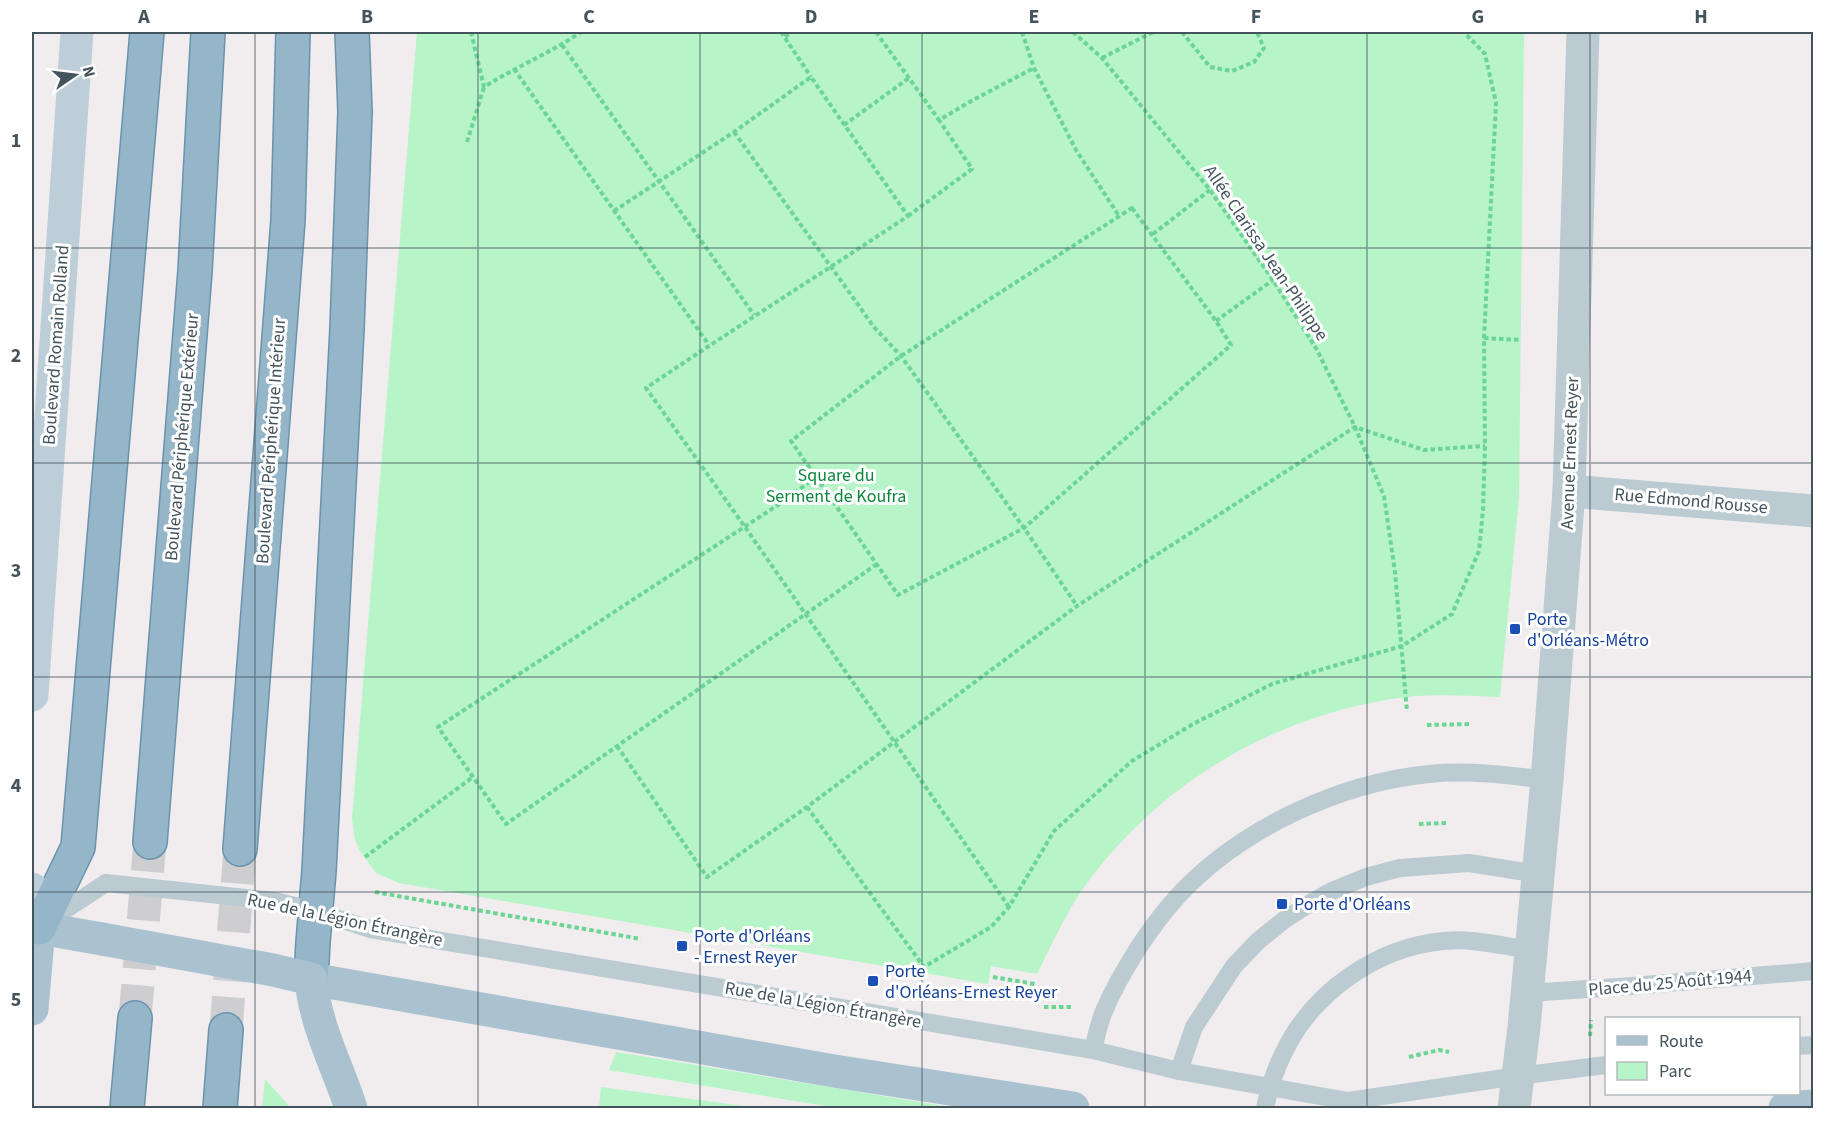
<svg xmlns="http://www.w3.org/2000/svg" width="1845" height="1140" viewBox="0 0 1845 1140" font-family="'Source Sans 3',sans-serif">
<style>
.green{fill:#b7f4c7}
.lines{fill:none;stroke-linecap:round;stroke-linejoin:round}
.trunk-tunnel{stroke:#ceced1;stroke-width:33;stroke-dasharray:33 16;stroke-linecap:butt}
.trunk-casing{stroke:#6b93ae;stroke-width:36}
.path{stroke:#6bd595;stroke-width:4;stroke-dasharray:4.5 3;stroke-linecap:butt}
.service{stroke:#bccbd2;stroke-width:18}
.minor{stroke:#bccbd2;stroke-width:33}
.tertiary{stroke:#bccbd2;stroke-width:33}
.secondary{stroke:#beced9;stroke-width:33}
.primary{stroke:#aac2d0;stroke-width:33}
.trunk{stroke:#95b5c9;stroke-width:33}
.service-bridge{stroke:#bccbd2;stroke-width:18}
.primary-bridge{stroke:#aac2d0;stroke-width:33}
.grid{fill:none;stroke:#44545d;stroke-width:1.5;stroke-opacity:0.55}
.transit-dot{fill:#1a4fb4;stroke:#fff;stroke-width:2}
.labels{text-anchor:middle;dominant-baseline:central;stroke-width:6;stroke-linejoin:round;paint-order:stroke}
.street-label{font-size:18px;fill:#44545d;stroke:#fff}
.park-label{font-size:18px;fill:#0d863c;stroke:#fff}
.transit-label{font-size:18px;fill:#164399;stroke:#fff;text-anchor:start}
.neatline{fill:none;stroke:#44545d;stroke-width:2}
.grid-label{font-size:20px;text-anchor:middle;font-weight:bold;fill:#44545d}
</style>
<rect width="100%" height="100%" fill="#f1edee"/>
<g class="green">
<path d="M417,32h1107l-5,466 -19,199c-36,-1 -73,-4 -109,2 -121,20 -226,82 -301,180 -22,29 -37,63 -53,95l-46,-8 -3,18 -589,-101 -23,-10 -16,-22 -5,-11 -3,-22z"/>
<path d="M616,1052l25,4 315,52h-119l-228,-38z"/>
<path d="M265,1079l26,29h-29z"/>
<path d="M601,1087l158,21h-160z"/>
</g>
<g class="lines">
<g class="trunk-tunnel">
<path d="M135,1018l15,-176"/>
<path d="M226,1030l14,-181"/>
</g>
<g class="trunk-casing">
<g id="trunk">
<path d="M150,842l45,-571 13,-239"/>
<path d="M240,849l48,-629 5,-188"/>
<path d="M39,928l39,-81 69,-815"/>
<path d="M311,979l2,-37 6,-71 28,-542 8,-217 -3,-80"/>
<path d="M127,1108l8,-90"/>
<path d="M220,1108l6,-78"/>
</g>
</g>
<g class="path">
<path d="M471,32l13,55c32,-20 66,-34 97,-55"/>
<path d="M781,32l30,45"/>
<path d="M876,32l63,88"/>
<path d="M1022,32l12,36 42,82 43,66"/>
<path d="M1073,32l29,26 108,132 63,90 44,70 38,77 29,69 11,76 12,140"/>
<path d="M1182,32l28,35 22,4 22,-9 10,-14 -7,-16"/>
<path d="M785,37l7,-5"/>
<path d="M562,45l192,270"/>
<path d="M1102,58l51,-26"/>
<path d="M514,69l195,276"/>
<path d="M844,125l65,-47"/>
<path d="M734,132l123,171 16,23 28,30 123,172 53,78"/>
<path d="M467,142l17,-55"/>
<path d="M1132,208l84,113 15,24 -207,183 -126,67 -107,-154 110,-85z"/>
<path d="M614,211l120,-79 77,-55 97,139c-87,58 -175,113 -262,172l99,139 264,380"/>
<path d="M908,216l64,-47 -33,-49 34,-20 61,-32"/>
<path d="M1153,234l57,-44"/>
<path d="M1216,321l57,-41"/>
<path d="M1484,338l37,2"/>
<path d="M816,477l-35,26 -343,224 68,97 371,-260"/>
<path d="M1427,725l45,-1"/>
<path d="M617,746l90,131 100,-70 270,-201 278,-179 69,23 61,-4"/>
<path d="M807,807l117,160 67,-40 18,-20 45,-76 78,-70 61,-37 79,-40 130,-38 50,-32 27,-63 4,-41 2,-64 -1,-108 12,-235 -11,-49 -21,-22"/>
<path d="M1419,824l30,-1"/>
<path d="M365,857l108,-80"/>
<path d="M375,892l266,47"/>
<path d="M993,977l42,7"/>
<path d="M1044,1007h29"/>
<path d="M1590,1036l1,-16"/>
<path d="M1409,1057l30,-7 10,2"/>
</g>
<g class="service">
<path d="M275,901l40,10 55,18 723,121 86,21 169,30 170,-25 88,-11"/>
<path d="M45,923l61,-40"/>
<path d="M1527,993l92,-6 195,-16"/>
<path d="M1798,1046l16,-1"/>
<path d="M1093,1050c3,-13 6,-27 11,-39 17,-39 45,-83 73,-114 62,-68 162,-114 252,-123 40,-4 79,1 118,6"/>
<path d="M1179,1071l15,-44 40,-61 24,-25 26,-21 28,-18 22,-12 32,-13 34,-9 69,-5 69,11"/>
<path d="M1265,1108c4,-19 10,-38 19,-56 29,-60 93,-105 160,-111 28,-3 59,5 87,9"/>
</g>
<path class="minor" d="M1569,491l245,20"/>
<path class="tertiary" d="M1514,1108l10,-81 23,-247 22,-289 14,-459"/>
<g class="secondary">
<path d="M32,695l45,-663"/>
<path d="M32,889l7,39 -7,-2"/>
</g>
<g class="primary">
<path d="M32,1009l7,-81 63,11"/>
<path d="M351,1108c-14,-43 -36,-83 -40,-129l523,92 239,37"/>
<path d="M1785,1108l29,-2"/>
</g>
<use href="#trunk" class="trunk"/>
<path class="service-bridge" d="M106,883l169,18"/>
<path class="primary-bridge" d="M102,939l171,31 38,9"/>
</g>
<path class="grid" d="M255,32v1076M478,32v1076M700,32v1076M922,32v1076M1145,32v1076M1367,32v1076M1590,32v1076M32,248h1782M32,463h1782M32,677h1782M32,892h1782"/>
<g class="transit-dot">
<rect x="1509" y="623" width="12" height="12" rx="3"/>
<rect x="1276" y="898" width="12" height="12" rx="3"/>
<rect x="676" y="940" width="12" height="12" rx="3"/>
<rect x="867" y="975" width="12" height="12" rx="3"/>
</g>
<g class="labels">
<g class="street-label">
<text transform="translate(1266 253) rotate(56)">Allée Clarissa Jean-Philippe</text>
<text transform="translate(56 345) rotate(-86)">Boulevard Romain Rolland</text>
<text transform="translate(182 437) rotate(-85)">Boulevard Périphérique Extérieur</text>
<text transform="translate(271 441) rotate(-86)">Boulevard Périphérique Intérieur</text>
<text transform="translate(1570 453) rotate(-88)">Avenue Ernest Reyer</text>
<text transform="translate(1691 501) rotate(5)">Rue Edmond Rousse</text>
<text transform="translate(345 920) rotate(12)">Rue de la Légion Étrangère</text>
<text transform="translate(1670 983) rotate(-5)">Place du 25 Août 1944</text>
<text transform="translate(823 1005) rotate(10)">Rue de la Légion Étrangère</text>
</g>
<g class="park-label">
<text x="836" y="475">Square du<tspan x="836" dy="21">Serment de Koufra</tspan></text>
</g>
<g class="transit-label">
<text x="1527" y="619">Porte<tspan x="1527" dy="21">d'Orléans-Métro</tspan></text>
<text x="1294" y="904">Porte d'Orléans</text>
<text x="694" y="936">Porte d'Orléans<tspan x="694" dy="21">- Ernest Reyer</tspan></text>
<text x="885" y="971">Porte<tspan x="885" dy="21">d'Orléans-Ernest Reyer</tspan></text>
</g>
</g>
<rect width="1845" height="1140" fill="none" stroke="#ffffff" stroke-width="66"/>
<rect x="1605" y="1017" width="195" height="78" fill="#ffffff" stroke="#b4bbbe" stroke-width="1.5"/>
<rect x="1617" y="1036" width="30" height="9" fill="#aac2d0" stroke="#b4bbbe" stroke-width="1.5"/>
<text x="1659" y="1047" font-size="18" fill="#44545d">Route</text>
<rect x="1617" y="1062" width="30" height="18" fill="#b7f4c7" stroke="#b4bbbe" stroke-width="1.5"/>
<text x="1659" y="1077" font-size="18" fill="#44545d">Parc</text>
<g transform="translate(75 75) rotate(76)" stroke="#ffffff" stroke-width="4.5" paint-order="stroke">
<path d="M0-4.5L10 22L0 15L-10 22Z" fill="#44545d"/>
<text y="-9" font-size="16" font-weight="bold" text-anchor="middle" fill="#44545d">N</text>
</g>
<rect x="33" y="33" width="1779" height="1074" class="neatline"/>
<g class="grid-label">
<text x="144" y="23">A</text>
<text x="367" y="23">B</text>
<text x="589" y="23">C</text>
<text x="811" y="23">D</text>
<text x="1034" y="23">E</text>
<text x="1256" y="23">F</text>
<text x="1478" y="23">G</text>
<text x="1701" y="23">H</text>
<text x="16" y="147">1</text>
<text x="16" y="362">2</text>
<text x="16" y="577">3</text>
<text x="16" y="792">4</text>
<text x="16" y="1006">5</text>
</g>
</svg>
